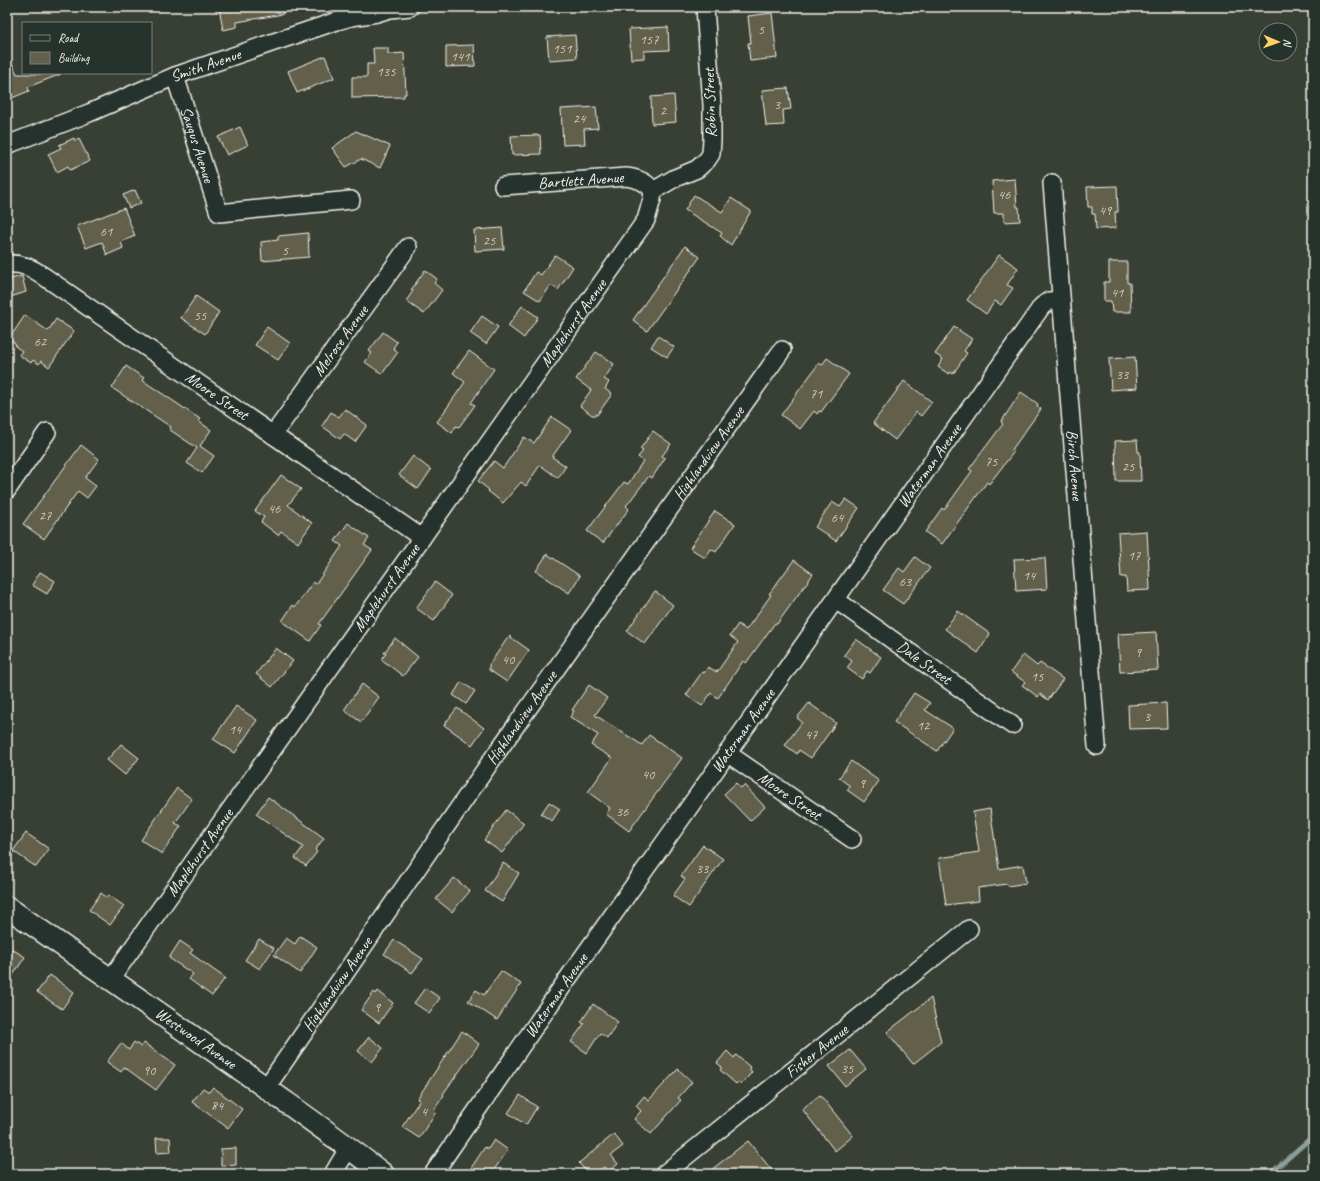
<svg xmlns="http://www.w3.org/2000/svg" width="1320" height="1181" viewBox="0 0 1320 1181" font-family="Caveat,sans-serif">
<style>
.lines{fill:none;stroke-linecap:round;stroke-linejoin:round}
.stream{stroke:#8a9e9b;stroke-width:5}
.building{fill:#62604c;stroke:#f4f1e8}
.minor-casing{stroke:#f4f1e8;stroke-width:20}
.tertiary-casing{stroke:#f4f1e8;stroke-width:24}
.minor{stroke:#26332d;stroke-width:17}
.tertiary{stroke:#26332d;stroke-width:21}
.labels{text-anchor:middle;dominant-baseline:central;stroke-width:3;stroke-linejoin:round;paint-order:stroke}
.number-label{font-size:14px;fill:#d0cdc1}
.street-label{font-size:16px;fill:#f4f1e8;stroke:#26332d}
</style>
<rect width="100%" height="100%" fill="#384036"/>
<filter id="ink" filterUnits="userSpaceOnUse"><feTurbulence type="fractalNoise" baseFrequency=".025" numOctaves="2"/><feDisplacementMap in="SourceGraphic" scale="8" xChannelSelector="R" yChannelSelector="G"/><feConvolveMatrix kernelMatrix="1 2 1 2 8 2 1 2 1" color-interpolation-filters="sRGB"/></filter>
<g filter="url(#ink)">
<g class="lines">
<path class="stream" d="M1270,1174l43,-38"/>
</g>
<g class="building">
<path d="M219,7h63l1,7 -46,8v5l-14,3z"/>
<path d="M772,13l5,45 -27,3 -2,-18h3l-3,-27z"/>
<path d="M668,27l1,23 -25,1v7l-13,1 -2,-30z"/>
<path d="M575,35l2,23 -28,2 -2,-23z"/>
<path d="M474,45l1,21 -29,1v-21z"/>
<path d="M373,48h15v6l16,-1 2,41h-2v3l-52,1v-21h15v-13h7z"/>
<path d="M7,52l10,22h44l-33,13 1,4 -22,9z"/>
<path d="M325,56l9,22 -37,15 -9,-22z"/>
<path d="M788,88l3,21 -8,1 1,15 -18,1 -4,-36z"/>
<path d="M674,95l2,27 -24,2 -1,-27z"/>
<path d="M596,107l2,21 -14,1 1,15 -22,1 -2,-36z"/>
<path d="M240,127l8,18 -21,10 -9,-18z"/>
<path d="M356,131l34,15 -10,22 -19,-9 -15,8 -14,-19z"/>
<path d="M540,135l1,19 -29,1 -1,-19z"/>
<path d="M74,138l1,3 4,-2 11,22 -20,9 -2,-4 -11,6 -9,-18 13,-6 -2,-3z"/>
<path d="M1015,179l2,28h2l1,14 -16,1v-9h-10l-2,-32z"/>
<path d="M1117,186l1,26h-3l1,16 -20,1 -1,-15h-3v-7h-4l-1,-20z"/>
<path d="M135,190l6,13 -12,5 -6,-13z"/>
<path d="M694,195l28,17 9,-14 20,13 -20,34 -11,-9 2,-3 -37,-23z"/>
<path d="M124,208l11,28 -14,6 2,6 -16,7 -5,-13 -16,6 -9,-22z"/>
<path d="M502,228l2,21 -29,2 -1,-21z"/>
<path d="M308,233l1,24 -47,4 -1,-19 17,-2v-4z"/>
<path d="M685,246l15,11 -53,74 -14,-11z"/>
<path d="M555,255l18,12 -15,23 -7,-5 -11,16 -16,-10 12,-19 5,3z"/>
<path d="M999,255l19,13 -11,17 6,3 -12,17 -6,-4 -9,13 -19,-14z"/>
<path d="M1109,262h18v21h3l1,29h-19l-1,-11h-7v-19h5z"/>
<path d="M425,270l12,9 -3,4 8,7 -18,24 -18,-13 7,-10 -2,-1z"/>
<path d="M22,276l4,16 -19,6v-18z"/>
<path d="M196,296l23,16 -14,22 -24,-16z"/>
<path d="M522,306l16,11 -14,21 -16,-12z"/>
<path d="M25,315l23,16 8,-12 18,12 -25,36 -8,-6 -2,3 -6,-4 -2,3 -12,-8 3,-4 -7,-5 1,-2 -7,-5z"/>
<path d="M482,316l16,11 -12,17 -16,-11z"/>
<path d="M267,327l23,16 -12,17 -23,-15z"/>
<path d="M954,327l18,12 -8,12 3,2 -14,21 -3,-2 -1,2 -11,-7 5,-8 -8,-5z"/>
<path d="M383,332l14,10 -4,6 5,4 -16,22 -17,-12 7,-9 -3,-2z"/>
<path d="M658,336l16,11 -7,10 -16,-10z"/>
<path d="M469,351l25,18 -23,34 4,2 -16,22 -3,-1 -4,7 -15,-11 28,-40 -12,-9z"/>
<path d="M596,352l18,12 -10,15 5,3 -4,7 7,5 -15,21h-5l-12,-9 11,-16 -15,-11z"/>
<path d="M1135,357l2,31 -26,2 -2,-31z"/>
<path d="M827,358l22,16 -28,38 -2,-1 -2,3 -3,-3 -14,18 -19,-14 38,-52 3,2z"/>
<path d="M126,366l18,12 -2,2 58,39 -2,2 13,9 -11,16 14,10 -12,17 -15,-10 10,-15 -27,-18 1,-3 -59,-39z"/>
<path d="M904,381l28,21 -11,14 -5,-4 -21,28 -22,-17z"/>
<path d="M1021,392l17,12 -1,2 4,3 -30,42 2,2 -24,31 -2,-2 -45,62 -17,-12 17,-24 2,2 28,-39 -3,-2 34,-45 -2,-2z"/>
<path d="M345,409l22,16 -12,17 -11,-8 -4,5 -18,-13 9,-14 8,5z"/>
<path d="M552,417l19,13 -19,27 14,9 -8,12 -18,-13 -14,21 -5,-4 -18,21 -15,-12 1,-1 -11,-9 16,-20 9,7 21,-31 10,6z"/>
<path d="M653,431l18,13 -9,12 3,2 -13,20 -3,-2 -23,30 3,3 -26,34 -16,-12 37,-49 4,2 15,-23 -5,-4 5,-6 -3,-2z"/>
<path d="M1137,440l1,12h2l1,29h-25l-1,-40z"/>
<path d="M81,445l18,14 -14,19 11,8 -9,12 -9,-7 -34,48 -21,-15z"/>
<path d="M413,456l18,14 -13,19 -19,-14z"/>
<path d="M281,475l20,14 -13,16 24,18 -14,20 -17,-12 -3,4 -17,-13 3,-5 -9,-6z"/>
<path d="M846,499l13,9 -23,33 -21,-14 17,-25 8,5z"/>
<path d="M715,511l20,13 -19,28 -5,-3 -6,9 -15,-10z"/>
<path d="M348,523l21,15 -5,7 8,5 -53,74 2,1 -11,16 -28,-20 11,-16 2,2 18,-25 3,2 26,-38 -7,-5z"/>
<path d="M1147,531l3,59 -23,1 -1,-14h-5l-3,-44z"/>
<path d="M547,554l33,22 -11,17 -33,-22z"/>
<path d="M915,557l15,11 -27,36 -20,-14 16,-22 5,4z"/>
<path d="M1045,558l2,31 -31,2 -2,-32z"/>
<path d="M794,560l19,14 -36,50 -2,-1 -29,40 -3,-2 -25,37 -7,-5 -9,13 -16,-11 16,-23 2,1 4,-6 9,5 21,-30 -8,-6 8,-12 8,6 25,-35 -2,-1z"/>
<path d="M40,572l15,9 -8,13 -15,-9z"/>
<path d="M435,582l17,13 -18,26 -18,-13z"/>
<path d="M655,591l18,14 -28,39 -18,-13z"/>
<path d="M958,611l32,23 -12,19 -33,-24z"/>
<path d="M1156,632l2,38 -38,2 -2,-38z"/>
<path d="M509,636l20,14 -22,32 -18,-12v-5z"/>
<path d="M395,638l23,19 -15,19 -22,-17 5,-5 -2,-1z"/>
<path d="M856,639l25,18 -11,16 -3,-2 -5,8 -15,-11 5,-7 -8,-6z"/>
<path d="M276,648l17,13 -21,26 -16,-13z"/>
<path d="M1023,655l14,11 3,-3 23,16 -15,21 -8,-6 -2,3 -16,-12 3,-3 -14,-10z"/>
<path d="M461,682l14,9 -9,13 -13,-9z"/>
<path d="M362,684l17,13 -18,25 -17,-12z"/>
<path d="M589,685l18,13 -12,17 47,30 7,-10 33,23 -53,73 -23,-17 4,-6 -22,-16 24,-34 -21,-13 7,-10 -28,-18 4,-6 -2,-1z"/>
<path d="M914,693l16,10 -5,7 28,18 -16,23 -43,-29z"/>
<path d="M809,703l27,20 -25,35 -12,-8 -2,4 -12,-9 17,-23 -5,-4z"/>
<path d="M1166,703l1,25 -38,1 -1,-24z"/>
<path d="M236,706l21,14 -22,33 -22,-14z"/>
<path d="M457,708l27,20 -12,17 -28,-20z"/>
<path d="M121,744l18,14 -14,17 -18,-15z"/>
<path d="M851,761l28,20 -15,21 -17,-12 3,-4 -11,-8z"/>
<path d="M736,783l5,5 3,-3 21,22 -15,14 -26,-27z"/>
<path d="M177,788l15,11 -17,24 6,3 -19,28 -21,-14z"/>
<path d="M268,797l56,41 -9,12 2,2 -11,14 -11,-8 8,-11 -47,-33z"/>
<path d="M549,802l11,7 -8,12 -11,-7z"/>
<path d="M990,809l9,60 24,-4 3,18 -18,3 -1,-2 -29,4 1,13 -33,4 -7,-47 40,-6 -6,-40z"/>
<path d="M506,810l18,13 -22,30 -18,-13z"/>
<path d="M26,833l23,16 -13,18 -23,-16z"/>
<path d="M703,845l20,14 -34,48 -16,-11 12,-17 -4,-3z"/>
<path d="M503,863l16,10 -17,29 -17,-11z"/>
<path d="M454,878l16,13 -18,21 -16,-13z"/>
<path d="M101,893l6,5 1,-3 16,11 -14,19 -21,-15z"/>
<path d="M300,936l17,11 -17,26 -26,-18 12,-17 9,6z"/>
<path d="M259,939l15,9 -14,21 -15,-9z"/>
<path d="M394,940l29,19 -11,14 -28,-19z"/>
<path d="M180,941l13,9 -3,3 35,25 -13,18 -23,-17 4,-5 -24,-16z"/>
<path d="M12,949l13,8 -18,27v-27z"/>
<path d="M501,971l20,13 -24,36 -29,-19 8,-11 8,5z"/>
<path d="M50,975l24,17 -12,17 -25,-17z"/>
<path d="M425,988l15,10 -11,15 -15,-10z"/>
<path d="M378,991l15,12 -14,20 -18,-13 13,-18 2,2z"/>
<path d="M931,998l10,44 -28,22 -26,-32z"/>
<path d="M593,1004l25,18 -11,16 -7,-5 -13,20 -16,-11 13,-18 -3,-2z"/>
<path d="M462,1031l17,13 -36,50 1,1 -10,15 2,2 -17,26 -17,-11 18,-27 -3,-1z"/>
<path d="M369,1037l14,11 -11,14 -14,-11z"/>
<path d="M134,1042l7,5 3,-4 31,22 -19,25 -32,-23 -3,5 -14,-10 14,-19 8,7z"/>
<path d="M850,1050l16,19 -21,17 -16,-20z"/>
<path d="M727,1051l7,7 2,-3 14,12 -1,1 3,4 -11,13 -3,-3 -2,2 -16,-14 2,-3 -5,-4z"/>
<path d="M678,1069l14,13 -14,16 3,2 -30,34 -17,-15 7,-8 -5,-5 8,-10 5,4z"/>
<path d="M213,1087l29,22 -14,19 -36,-26 11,-14 6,4z"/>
<path d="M520,1095l17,12 -11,18 -18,-12z"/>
<path d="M820,1095l33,41 -18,15 -33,-42z"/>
<path d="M614,1134l9,12 -12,9 7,9 -10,8 -4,-5 -9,7h-7l-9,-11z"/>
<path d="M156,1138h14l1,14 -14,1z"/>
<path d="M494,1140l14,10 -17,24h-24l18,-27 3,2z"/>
<path d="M748,1141l27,33h-69z"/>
<path d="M236,1148v17l-15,1v-17z"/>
</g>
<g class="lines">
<g class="minor-casing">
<g id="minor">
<path id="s1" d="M175,76l44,137 132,-13"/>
<path id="s2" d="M7,145l82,-32 86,-37 99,-34 63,-21 14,-4 26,-4 13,-4 20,-2"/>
<path id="s3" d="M1052,183l45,563"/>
<path id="s4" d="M503,186l123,-9c10,1 21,5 27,14"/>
<path d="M653,191l22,-13 22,-9 10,-9 4,-6 1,-14v-35l-7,-98"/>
<path id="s5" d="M7,264c14,-1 24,3 35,11l380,263"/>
<path id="s6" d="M273,435l135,-188"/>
<path d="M7,490l40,-58"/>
<path id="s7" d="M836,600l176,125"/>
<path id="s8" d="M727,753l125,86"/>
<path id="s9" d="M110,980l536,-760 6,-21 1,-8"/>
<path id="s10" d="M266,1088l234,-340 282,-398"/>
<path d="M333,1174l16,-27"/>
<path id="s11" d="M433,1174l140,-203 103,-145 366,-520 7,-5 12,-1"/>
<path id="s12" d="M664,1174l305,-245"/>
</g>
</g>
<g class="tertiary-casing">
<g id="tertiary">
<path id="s13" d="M7,907c81,57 163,113 244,170 44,32 89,63 132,97"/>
</g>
</g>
<use href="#minor" class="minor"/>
<use href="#tertiary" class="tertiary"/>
</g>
</g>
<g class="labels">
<g class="number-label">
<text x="761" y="29">5</text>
<text x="649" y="39">157</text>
<text x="562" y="48">151</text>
<text x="460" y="56">141</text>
<text x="386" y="71">135</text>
<text x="777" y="104">3</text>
<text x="663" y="110">2</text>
<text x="579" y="118">24</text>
<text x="1004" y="194">46</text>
<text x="1105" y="210">49</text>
<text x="106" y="231">61</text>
<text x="489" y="240">25</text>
<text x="285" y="250">5</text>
<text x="1117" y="292">41</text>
<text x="200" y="315">55</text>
<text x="40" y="341">62</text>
<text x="1122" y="374">33</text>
<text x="816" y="393">71</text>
<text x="991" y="461">75</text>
<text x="1128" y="466">25</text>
<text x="274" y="508">46</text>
<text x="45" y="515">27</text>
<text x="837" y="517">64</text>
<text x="1134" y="555">17</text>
<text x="1029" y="575">14</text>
<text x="905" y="581">63</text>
<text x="1138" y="652">9</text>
<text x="508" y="659">40</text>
<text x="1037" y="676">15</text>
<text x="1147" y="716">3</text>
<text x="923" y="725">12</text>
<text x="235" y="729">14</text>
<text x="811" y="734">47</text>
<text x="648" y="774">40</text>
<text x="862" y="783">9</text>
<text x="622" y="811">36</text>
<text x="702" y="868">33</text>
<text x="377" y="1007">9</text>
<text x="847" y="1068">35</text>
<text x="149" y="1070">90</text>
<text x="217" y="1105">84</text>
<text x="424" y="1111">4</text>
</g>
<g class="street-label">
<text stroke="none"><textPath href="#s2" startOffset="214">Smith Avenue</textPath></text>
<text transform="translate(710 103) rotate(-92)">Robin Street</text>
<text stroke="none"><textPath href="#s1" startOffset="72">Saugus Avenue</textPath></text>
<text stroke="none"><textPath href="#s4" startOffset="78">Bartlett Avenue</textPath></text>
<text stroke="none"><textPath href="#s9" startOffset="804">Maplehurst Avenue</textPath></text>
<text stroke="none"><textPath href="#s6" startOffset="116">Melrose Avenue</textPath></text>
<text stroke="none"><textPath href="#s5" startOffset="250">Moore Street</textPath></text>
<text stroke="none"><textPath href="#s10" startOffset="774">Highlandview Avenue</textPath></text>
<text stroke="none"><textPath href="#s3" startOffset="283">Birch Avenue</textPath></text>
<text stroke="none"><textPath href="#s11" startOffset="865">Waterman Avenue</textPath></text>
<text stroke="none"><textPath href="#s9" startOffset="480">Maplehurst Avenue</textPath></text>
<text stroke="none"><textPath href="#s7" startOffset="108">Dale Street</textPath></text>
<text stroke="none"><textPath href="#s10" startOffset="450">Highlandview Avenue</textPath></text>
<text stroke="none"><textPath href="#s11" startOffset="541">Waterman Avenue</textPath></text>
<text stroke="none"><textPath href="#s8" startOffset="76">Moore Street</textPath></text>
<text stroke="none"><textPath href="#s9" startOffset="156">Maplehurst Avenue</textPath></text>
<text stroke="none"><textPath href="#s10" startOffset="126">Highlandview Avenue</textPath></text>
<text stroke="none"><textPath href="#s11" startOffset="217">Waterman Avenue</textPath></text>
<text stroke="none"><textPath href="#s13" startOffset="230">Westwood Avenue</textPath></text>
<text stroke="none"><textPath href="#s12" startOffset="196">Fisher Avenue</textPath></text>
</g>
</g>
<rect width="1320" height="1181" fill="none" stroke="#26332d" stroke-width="24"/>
<rect x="12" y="12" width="1296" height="1157" fill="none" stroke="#f4f1e8" stroke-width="1.5" filter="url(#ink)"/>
<rect x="22" y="22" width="130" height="52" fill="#26332d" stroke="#787f78"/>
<rect x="30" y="35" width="20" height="6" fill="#26332d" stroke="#787f78"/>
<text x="58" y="42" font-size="12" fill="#f4f1e8">Road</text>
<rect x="30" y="52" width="20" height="12" fill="#62604c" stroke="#787f78"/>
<text x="58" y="62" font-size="12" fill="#f4f1e8">Building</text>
<g transform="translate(1278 42) rotate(92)"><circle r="19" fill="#26332d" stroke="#787f78"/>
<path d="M0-3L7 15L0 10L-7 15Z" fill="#ffd166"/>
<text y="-6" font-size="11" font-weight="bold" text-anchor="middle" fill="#f4f1e8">N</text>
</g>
</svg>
